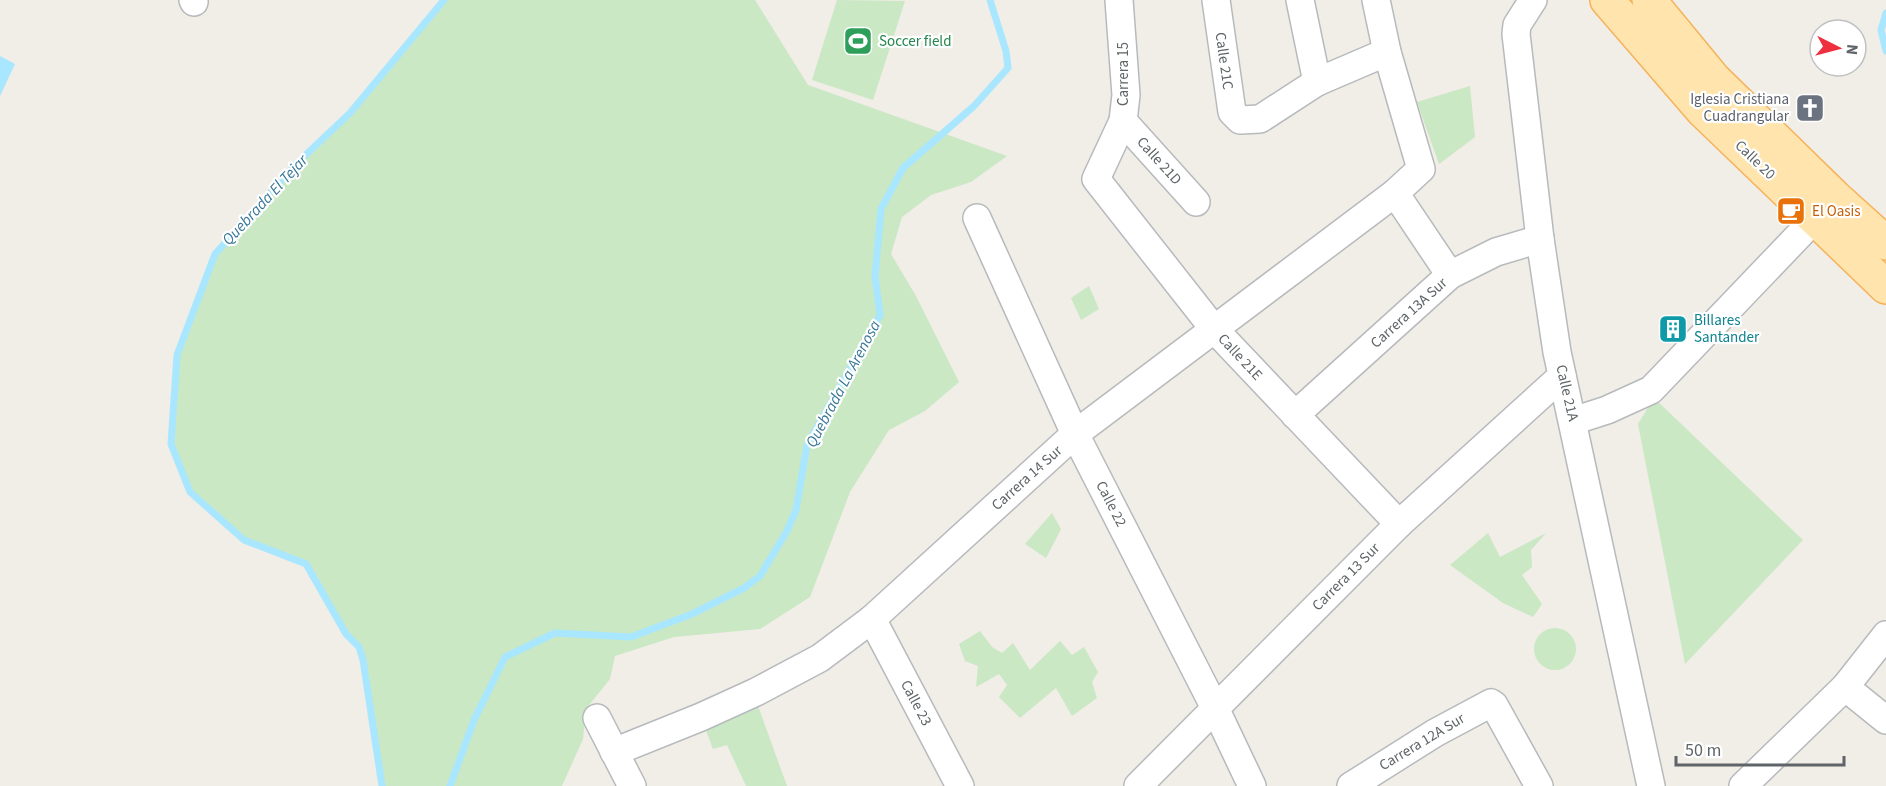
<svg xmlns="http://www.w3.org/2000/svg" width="1886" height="786" viewBox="0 0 1886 786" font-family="'Source Sans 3',sans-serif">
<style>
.green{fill:#c9e8c3}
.water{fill:#a8e7ff}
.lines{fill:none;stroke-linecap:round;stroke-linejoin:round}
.stream{stroke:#a8e7ff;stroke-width:7}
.minor-casing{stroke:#b7babd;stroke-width:30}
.primary-casing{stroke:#f6b25a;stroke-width:36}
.minor{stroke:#fff;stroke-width:27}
.primary{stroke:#ffe5ad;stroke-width:33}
.labels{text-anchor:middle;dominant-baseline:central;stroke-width:4.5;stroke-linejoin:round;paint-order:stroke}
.leisure-label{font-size:15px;fill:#27864d;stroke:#fff;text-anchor:start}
.street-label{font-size:15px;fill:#5e6467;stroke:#fff}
.worship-label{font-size:15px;fill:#5b616d;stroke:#fff;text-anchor:end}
.food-label{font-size:15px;fill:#c56008;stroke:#fff;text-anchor:start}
.culture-label{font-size:15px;fill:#0d838f;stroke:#fff;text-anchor:start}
.water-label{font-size:16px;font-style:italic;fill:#38779a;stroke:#fff}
</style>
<rect width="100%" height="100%" fill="#f1ede7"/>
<g class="green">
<path d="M444,0h311l53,85 199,71 -36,26 -40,13 -29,22 -11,37 25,42 43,86 -34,29 -36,19 -39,62 -40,105 -50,32 -86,8 -59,19 -5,23 -24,30 -3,30 -21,47h-180l-19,-126 -4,-13 -13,-13 -40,-70 -62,-24 -54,-48 -19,-48 6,-89 38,-101 80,-89 55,-52z"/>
<path d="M837,0l68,1 -32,99 -61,-20z"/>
<path d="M1470,86l5,51 -36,27 -22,-62z"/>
<path d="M1089,286l10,23 -18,11 -10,-22z"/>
<path d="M1654,398l149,142 -118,124 -47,-240z"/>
<path d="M1052,513l9,16 -15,29 -21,-14z"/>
<path d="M1488,533l12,24 46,-24 -15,17 1,17 -10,8 20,29 -9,13 -30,-14 -53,-38z"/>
<circle cx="1555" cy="649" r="21"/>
<path d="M980,631l12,16 10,6 11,-10 17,27 30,-29 12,14 12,-8 14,25 -6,10 5,16 -25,18 -16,-28 -36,30 -21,-21 8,-12 -8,-11 -23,13 2,-21 -13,-5 -6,-17z"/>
<path d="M758,706l29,80h-41l-19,-41 -14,4 -9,-24z"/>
</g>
<path class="water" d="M0,56l15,8 -15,32z"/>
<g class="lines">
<g class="stream">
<path d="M1886,13l-5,17 5,21"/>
<path d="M382,786l-19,-126 -4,-13 -13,-13 -40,-70 -62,-24 -54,-48 -19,-48 6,-89 38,-101 80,-89 55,-52 94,-113"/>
<path d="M450,786l24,-66 31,-63 50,-24 76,4 61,-23 52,-26 16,-12 27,-45 9,-21 11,-65 73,-130 -5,-39 6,-67 22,-41 71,-62 34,-38 -2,-17 -16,-51"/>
</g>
<g class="minor-casing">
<g id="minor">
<path d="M193,0l1,2"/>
<path d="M1119,0l7,95 -3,26 -27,58 118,150 185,195"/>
<path d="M1216,0l16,112 8,8 20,-1 57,-37 70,-30"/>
<path d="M1300,0l17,82"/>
<path d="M1533,0l-16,25 -1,9 24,205 17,113 94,434"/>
<path d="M1123,121l73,81"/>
<path d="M1395,193l55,82"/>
<path d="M977,218l98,216 140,274 37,78"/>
<path d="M1295,415l155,-140 46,-23 44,-13"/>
<path d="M1573,421l34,-11 44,-20 177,-185"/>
<path d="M872,619l88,167"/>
<path d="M1845,687l41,33"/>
<path d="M597,718l35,68"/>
<path d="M614,752l87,-35 55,-25 64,-34 52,-39 203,-185 320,-241 26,-24 -34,-117 -11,-52"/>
<path d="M1138,786l261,-262 163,-148"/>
<path d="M1351,786l84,-53 56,-30 3,2 45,81"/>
<path d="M1743,786l102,-99 41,-52"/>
</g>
</g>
<g class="primary-casing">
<g id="primary">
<path d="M1607,0l95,110 184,177"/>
<path d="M1649,0l65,79 121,118 51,46"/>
</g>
</g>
<use href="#minor" class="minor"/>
<use href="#primary" class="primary"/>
</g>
<defs>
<g id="stadium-square" transform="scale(1.5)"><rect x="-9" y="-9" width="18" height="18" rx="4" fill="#2e9e5b" stroke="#fff"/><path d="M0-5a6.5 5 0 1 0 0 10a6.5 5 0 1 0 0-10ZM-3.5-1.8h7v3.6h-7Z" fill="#fff"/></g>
<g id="church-square" transform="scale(1.5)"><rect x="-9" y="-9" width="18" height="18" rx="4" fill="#6b7280" stroke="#fff"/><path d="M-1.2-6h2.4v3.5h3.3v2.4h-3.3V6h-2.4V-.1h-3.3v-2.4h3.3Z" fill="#fff"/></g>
<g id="cafe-square" transform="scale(1.5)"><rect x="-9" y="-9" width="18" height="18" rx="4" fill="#e8710a" stroke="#fff"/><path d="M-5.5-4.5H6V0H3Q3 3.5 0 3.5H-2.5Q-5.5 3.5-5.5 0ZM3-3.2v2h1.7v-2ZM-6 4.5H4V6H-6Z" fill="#fff"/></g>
<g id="building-square" transform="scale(1.5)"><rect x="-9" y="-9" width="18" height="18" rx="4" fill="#0f9aa8" stroke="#fff"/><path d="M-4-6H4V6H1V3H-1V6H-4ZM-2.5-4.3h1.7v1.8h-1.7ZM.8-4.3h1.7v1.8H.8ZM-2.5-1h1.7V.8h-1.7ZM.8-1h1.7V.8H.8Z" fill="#fff"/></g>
</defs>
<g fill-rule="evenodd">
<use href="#stadium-square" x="858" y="41"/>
<use href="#church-square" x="1810" y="108"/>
<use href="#cafe-square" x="1791" y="211"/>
<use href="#building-square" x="1673" y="329"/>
</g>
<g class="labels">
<g class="leisure-label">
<text x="879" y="41">Soccer field</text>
</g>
<g class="street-label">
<text transform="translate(1224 61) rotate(82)">Calle 21C</text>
<text transform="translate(1123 74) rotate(-90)">Carrera 15</text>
<text transform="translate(1755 160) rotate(44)">Calle 20</text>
<text transform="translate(1159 161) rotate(48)">Calle 21D</text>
<text transform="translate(1409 313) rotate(-42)">Carrera 13A Sur</text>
<text transform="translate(1240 357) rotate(47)">Calle 21E</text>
<text transform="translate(1567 393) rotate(77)">Calle 21A</text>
<text transform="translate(1027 478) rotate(-42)">Carrera 14 Sur</text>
<text transform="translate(1111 504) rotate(63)">Calle 22</text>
<text transform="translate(1346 577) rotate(-45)">Carrera 13 Sur</text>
<text transform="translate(916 703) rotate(62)">Calle 23</text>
<text transform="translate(1422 742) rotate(-31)">Carrera 12A Sur</text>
</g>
<g class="worship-label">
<text x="1789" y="99">Iglesia Cristiana<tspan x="1789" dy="17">Cuadrangular</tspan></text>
</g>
<g class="food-label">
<text x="1812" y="211">El Oasis</text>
</g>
<g class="culture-label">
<text x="1694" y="320">Billares<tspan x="1694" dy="17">Santander</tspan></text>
</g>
<g class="water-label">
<text transform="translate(265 200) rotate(-47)">Quebrada El Tejar</text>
<text transform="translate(843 384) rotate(-62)">Quebrada La Arenosa</text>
</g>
</g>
<g transform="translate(1838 48) rotate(96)"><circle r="28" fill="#ffffff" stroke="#bfc1c2" stroke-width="1.5"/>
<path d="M0-4.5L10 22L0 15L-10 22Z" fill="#ef2f3e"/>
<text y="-9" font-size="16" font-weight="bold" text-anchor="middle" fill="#5e6467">N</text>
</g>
<path d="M1676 756v9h168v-9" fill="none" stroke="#5e6467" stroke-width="3"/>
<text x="1685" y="756" font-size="18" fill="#5e6467" stroke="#ffffff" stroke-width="4.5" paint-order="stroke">50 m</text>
</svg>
